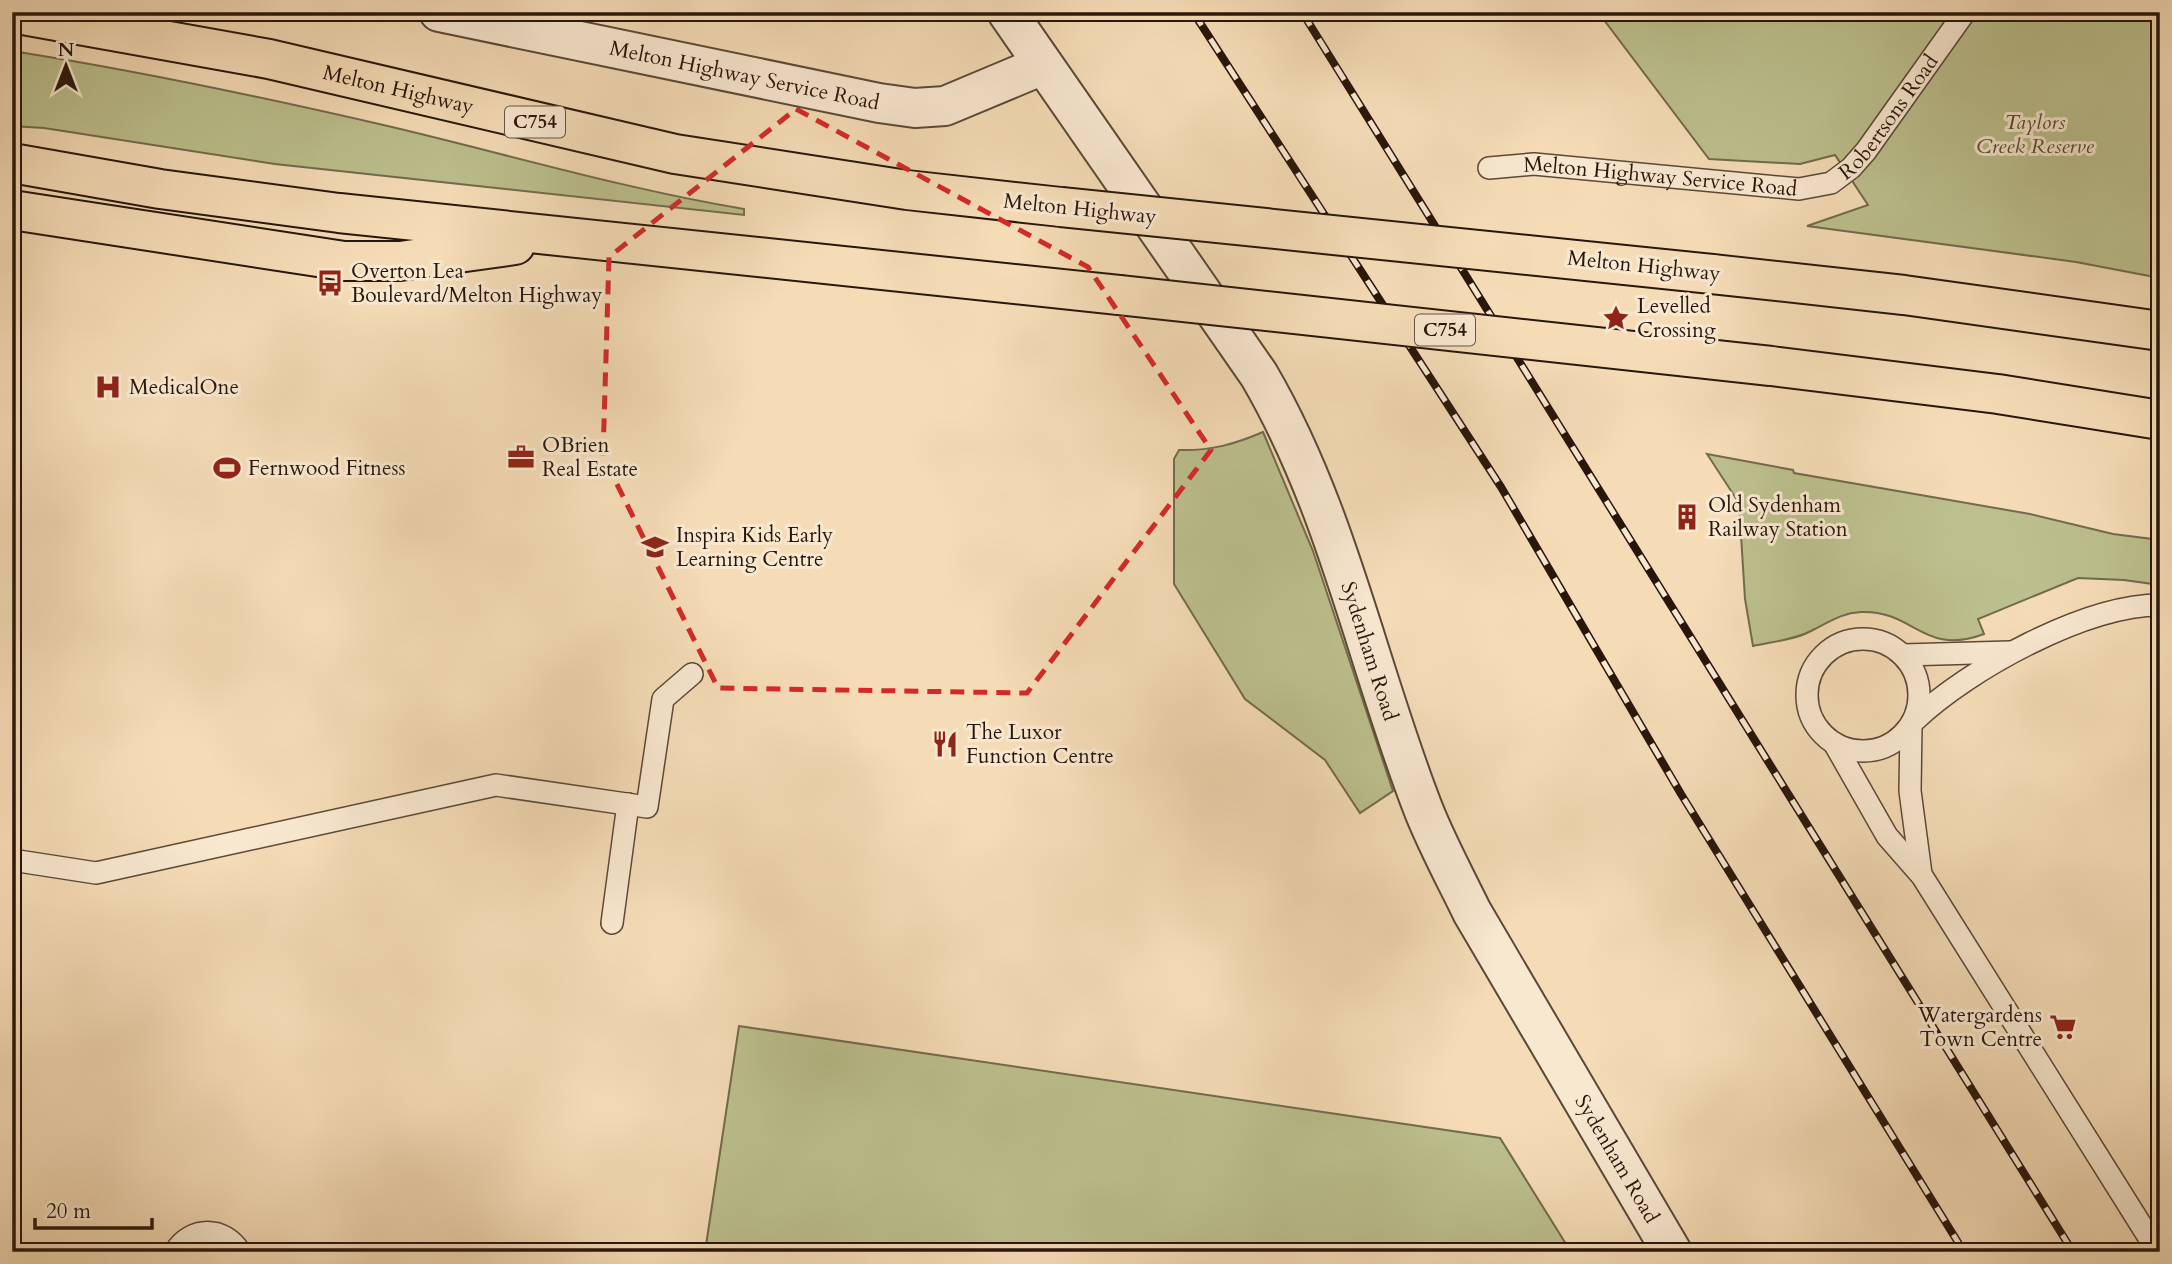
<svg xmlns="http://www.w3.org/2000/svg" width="2172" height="1264" viewBox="0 0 2172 1264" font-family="Cardo,serif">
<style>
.green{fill:#bcc08e;stroke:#726b4c;stroke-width:2}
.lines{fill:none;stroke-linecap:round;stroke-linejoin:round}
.lane-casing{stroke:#5b4836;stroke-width:24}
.street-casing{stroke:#5b4836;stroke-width:42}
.highway-casing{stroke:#28160b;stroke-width:42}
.lane{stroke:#f8e8d0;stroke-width:21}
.street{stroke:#f8e8d0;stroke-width:38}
.highway{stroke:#f5dcb7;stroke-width:38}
.rail-casing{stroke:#28160b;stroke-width:8}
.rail{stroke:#f8e8d0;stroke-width:5;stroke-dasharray:16;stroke-linecap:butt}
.highway-bridge-casing{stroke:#28160b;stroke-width:42;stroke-linecap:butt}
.highway-bridge{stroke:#f5dcb7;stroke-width:38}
.marked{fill:none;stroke:#d62828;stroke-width:5;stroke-dasharray:14 9;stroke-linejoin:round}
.labels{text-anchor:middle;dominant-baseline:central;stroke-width:6;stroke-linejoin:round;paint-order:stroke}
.shield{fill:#f8e8d0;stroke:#665546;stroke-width:2}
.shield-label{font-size:19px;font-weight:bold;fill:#28160b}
.street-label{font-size:21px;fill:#28160b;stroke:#f8e8d0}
.park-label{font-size:21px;font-style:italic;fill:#544932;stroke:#f8e8d0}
.poi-label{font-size:21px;fill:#28160b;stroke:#f8e8d0;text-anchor:start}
</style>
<rect width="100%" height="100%" fill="#f5dcb7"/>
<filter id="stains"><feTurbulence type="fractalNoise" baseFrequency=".00286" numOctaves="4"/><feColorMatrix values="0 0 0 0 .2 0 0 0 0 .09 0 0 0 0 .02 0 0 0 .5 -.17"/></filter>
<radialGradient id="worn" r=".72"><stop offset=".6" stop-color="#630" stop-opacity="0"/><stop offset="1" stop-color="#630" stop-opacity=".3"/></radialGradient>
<g class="green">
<path d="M1598,12h562v266l-84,-16 -269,-36 61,-21 -33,-50 -35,9 -91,-5z"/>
<path d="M12,51c128,20 255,47 380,76 118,28 233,62 352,82v6l-469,-51 -231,-36 -32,-2z"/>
<path d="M1263,432l50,119 80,240 -33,22 -35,-53 -80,-61 -71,-115v-125l5,-9c32,1 56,-6 84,-18z"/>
<path d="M1707,454l86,16 1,3 236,41 83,20 47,6v45l-36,-5 -46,-2 -100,41 6,15c-61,23 -69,-24 -123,-22 -21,1 -33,11 -50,19 -17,9 -40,11 -58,15l-8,-47 -6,-96z"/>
<path d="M739,1026l761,112 71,114h-866z"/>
</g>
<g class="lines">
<g class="lane-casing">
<g id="lane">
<path id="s1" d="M1489,168l45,-4 265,25 32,-6 20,-15 15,-17 99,-139"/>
<circle cx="1863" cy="695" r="56"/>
<path d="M1903,655l107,-3"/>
<path d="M1915,720c54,-51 170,-115 245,-115"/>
<path d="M1911,726l-1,65 11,83"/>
<path d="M1834,743l53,93 35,40 236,376"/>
<path d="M12,860l84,13 400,-88 151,22 16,-108 29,-25"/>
<path d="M612,923l16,-119"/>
<path d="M175,1252c16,-26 49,-26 65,0"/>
</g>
</g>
<g class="street-casing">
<g id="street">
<path id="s2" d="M439,12l440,91 36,5 30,-2 98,-41"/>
<path id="s3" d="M1007,12l252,363c80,137 108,291 165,436 14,35 32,68 48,101l200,340"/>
</g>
</g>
<g class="highway-casing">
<g id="highway">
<path id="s4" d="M12,13l257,46 406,95 232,36 154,17"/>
<path d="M12,163l148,26 179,24 780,82"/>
<path d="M12,210l332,51h56l115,-16"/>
<path d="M1712,274l192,21 256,36"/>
<path d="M1771,366l227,28 162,26"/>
</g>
</g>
<use href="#lane" class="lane"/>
<use href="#street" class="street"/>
<use href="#highway" class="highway"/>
<g class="rail-casing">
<g id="rail">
<path d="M1193,12l308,475 180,307 283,458"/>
<path d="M1302,12l771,1240"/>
</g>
</g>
<use href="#rail" class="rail"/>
<g class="highway-bridge-casing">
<g id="highway-bridge">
<path d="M1061,207l651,67"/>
<path d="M1119,295l652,71"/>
</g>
</g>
<use href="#highway-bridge" class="highway-bridge"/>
</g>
<path class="marked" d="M796,109l292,158 123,183 -184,243 -309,-5 -115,-232 6,-199z"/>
<defs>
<g id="bus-bare" transform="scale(2.1)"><path d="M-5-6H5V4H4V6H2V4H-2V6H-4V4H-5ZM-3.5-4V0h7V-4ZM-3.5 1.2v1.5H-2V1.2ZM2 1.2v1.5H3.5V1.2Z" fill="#8f2418" stroke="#f8e8d0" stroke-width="2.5" paint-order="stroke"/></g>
<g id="sight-bare" transform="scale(2.1)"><path d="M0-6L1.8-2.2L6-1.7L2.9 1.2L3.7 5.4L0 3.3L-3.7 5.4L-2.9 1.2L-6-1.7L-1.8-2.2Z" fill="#8f2418" stroke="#f8e8d0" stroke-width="2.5" paint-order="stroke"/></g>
<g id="hospital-bare" transform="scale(2.1)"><path d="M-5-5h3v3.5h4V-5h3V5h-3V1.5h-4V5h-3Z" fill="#8f2418" stroke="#f8e8d0" stroke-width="2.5" paint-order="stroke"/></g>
<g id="office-bare" transform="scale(2.1)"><path d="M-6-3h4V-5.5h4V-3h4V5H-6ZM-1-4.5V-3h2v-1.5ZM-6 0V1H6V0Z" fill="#8f2418" stroke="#f8e8d0" stroke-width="2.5" paint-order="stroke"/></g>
<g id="stadium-bare" transform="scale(2.1)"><path d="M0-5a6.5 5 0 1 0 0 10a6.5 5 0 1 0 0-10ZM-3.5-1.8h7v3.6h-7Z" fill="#8f2418" stroke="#f8e8d0" stroke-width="2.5" paint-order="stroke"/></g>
<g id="building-bare" transform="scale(2.1)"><path d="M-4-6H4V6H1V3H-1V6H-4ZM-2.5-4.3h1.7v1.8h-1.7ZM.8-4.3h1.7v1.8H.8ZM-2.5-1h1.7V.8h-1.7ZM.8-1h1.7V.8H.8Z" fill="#8f2418" stroke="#f8e8d0" stroke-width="2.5" paint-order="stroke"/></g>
<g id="school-bare" transform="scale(2.1)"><path d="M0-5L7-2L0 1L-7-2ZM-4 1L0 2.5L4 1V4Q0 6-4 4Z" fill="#8f2418" stroke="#f8e8d0" stroke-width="2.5" paint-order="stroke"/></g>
<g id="restaurant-bare" transform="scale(2.1)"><path d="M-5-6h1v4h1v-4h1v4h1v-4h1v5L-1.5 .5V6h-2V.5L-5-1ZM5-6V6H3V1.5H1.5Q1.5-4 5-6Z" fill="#8f2418" stroke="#f8e8d0" stroke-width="2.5" paint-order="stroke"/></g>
<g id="supermarket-bare" transform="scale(2.1)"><path d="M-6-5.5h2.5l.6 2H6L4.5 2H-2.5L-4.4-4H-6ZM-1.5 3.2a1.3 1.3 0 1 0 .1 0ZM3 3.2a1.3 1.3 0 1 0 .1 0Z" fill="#8f2418" stroke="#f8e8d0" stroke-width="2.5" paint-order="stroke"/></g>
</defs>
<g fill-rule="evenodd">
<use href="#bus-bare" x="330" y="283"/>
<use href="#sight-bare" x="1616" y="318"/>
<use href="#hospital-bare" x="108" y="387"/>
<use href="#office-bare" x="521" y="457"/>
<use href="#stadium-bare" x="227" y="468"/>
<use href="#building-bare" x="1687" y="517"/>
<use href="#school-bare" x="655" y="547"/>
<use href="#restaurant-bare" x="945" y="744"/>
<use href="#supermarket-bare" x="2063" y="1027"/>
</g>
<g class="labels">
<g class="shield">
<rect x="505" y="106.5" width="60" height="31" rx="5"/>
<rect x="1415" y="314.5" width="60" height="31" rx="5"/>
</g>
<g class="shield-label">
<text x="535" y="122">C754</text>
<text x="1445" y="330">C754</text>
</g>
<g class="street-label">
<text stroke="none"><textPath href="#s2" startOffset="312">Melton Highway Service Road</textPath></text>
<text stroke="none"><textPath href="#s4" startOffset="394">Melton Highway</textPath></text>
<text stroke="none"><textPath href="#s1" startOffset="432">Robertsons Road</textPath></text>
<text stroke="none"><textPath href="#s1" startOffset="172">Melton Highway Service Road</textPath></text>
<text transform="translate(1080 209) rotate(6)">Melton Highway</text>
<text transform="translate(1644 266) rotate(6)">Melton Highway</text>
<text stroke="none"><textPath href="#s3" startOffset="740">Sydenham Road</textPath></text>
<text stroke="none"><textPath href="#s3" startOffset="1307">Sydenham Road</textPath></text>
</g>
<g class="park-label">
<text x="2035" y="122">Taylors<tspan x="2035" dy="24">Creek Reserve</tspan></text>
</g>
<g class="poi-label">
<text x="351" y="271">Overton Lea<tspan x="351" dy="24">Boulevard/Melton Highway</tspan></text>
<text x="1637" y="306">Levelled<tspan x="1637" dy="24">Crossing</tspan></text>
<text x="129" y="387">MedicalOne</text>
<text x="542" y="445">OBrien<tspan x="542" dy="24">Real Estate</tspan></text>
<text x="248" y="468">Fernwood Fitness</text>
<text x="1708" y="505">Old Sydenham<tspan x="1708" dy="24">Railway Station</tspan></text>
<text x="676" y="535">Inspira Kids Early<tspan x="676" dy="24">Learning Centre</tspan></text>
<text x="966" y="732">The Luxor<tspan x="966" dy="24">Function Centre</tspan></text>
<text x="2042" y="1015" text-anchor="end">Watergardens<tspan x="2042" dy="24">Town Centre</tspan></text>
</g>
</g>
<rect width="2172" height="1264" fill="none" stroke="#f5dcb7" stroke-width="42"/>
<rect x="14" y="14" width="2144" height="1236" fill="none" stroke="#28160b" stroke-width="3.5"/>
<rect x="21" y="21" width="2130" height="1222" fill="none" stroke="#28160b" stroke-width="2"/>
<g transform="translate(66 66)" stroke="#f8e8d0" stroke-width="5" paint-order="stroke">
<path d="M0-5L12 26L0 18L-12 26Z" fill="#28160b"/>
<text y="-10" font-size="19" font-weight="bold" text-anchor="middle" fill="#28160b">N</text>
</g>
<path d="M35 1218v10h117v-10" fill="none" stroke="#28160b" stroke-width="3.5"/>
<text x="46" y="1218" font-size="21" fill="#28160b" stroke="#f8e8d0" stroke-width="5" paint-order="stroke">20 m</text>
<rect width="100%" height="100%" filter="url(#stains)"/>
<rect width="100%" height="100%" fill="url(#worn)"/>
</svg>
